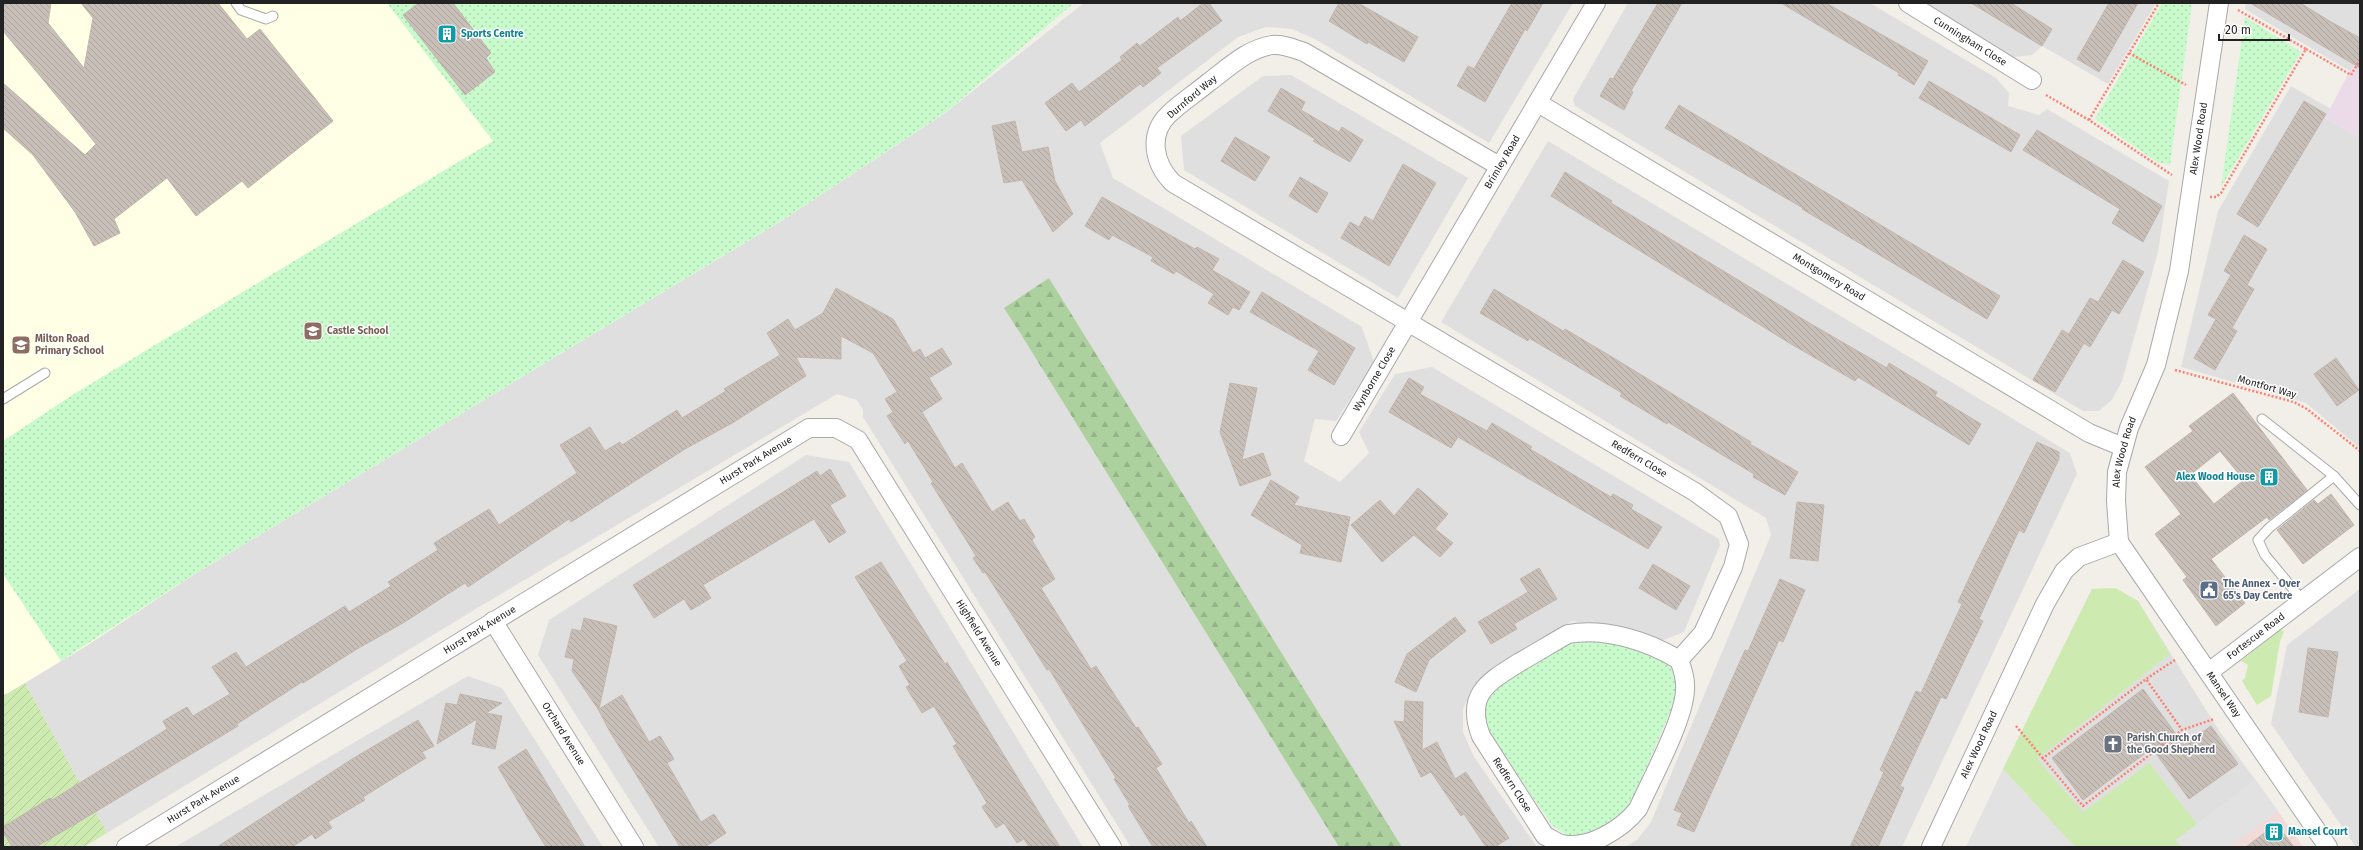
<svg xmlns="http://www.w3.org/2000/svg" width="2363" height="850" viewBox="0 0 2363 850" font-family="'Fira Sans',sans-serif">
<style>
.residential{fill:#e0dfdf}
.commercial{fill:#f2dad9}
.industrial{fill:#ebdbe8}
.education{fill:#ffffe5}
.grass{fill:#cdebb0}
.forest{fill:url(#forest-firs)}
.park{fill:url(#park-dots)}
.garden{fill:url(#garden-furrows)}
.parking{fill:#e2e2e2}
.building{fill:url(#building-back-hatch);stroke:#c4b6ab;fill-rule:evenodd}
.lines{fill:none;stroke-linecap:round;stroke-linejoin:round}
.service-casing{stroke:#a9a9a9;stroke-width:11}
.minor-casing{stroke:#a9a9a9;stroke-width:20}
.path{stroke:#fa8072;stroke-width:2.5;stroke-dasharray:2 2;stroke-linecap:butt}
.service{stroke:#fff;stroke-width:9}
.minor{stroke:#fff;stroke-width:18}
.labels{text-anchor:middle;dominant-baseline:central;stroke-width:3;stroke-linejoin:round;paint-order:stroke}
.culture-label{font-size:10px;font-weight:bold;fill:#0d838f;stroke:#fff;text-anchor:start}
.street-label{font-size:10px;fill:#222;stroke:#fff}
.education-label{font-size:10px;font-weight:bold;fill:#785e54;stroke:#fff;text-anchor:start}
.service-label{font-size:10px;font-weight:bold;fill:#4e5e75;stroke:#fff;text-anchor:start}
.worship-label{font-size:10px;font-weight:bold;fill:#5b616d;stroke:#fff;text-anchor:start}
</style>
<defs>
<pattern id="forest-firs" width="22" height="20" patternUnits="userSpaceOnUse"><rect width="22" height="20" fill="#add19e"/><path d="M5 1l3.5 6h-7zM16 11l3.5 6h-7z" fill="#95b388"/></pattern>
<pattern id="park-dots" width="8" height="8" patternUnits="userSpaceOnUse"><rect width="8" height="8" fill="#c8facc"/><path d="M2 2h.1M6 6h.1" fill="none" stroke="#acd6af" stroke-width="1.8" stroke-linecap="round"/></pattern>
<pattern id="garden-furrows" width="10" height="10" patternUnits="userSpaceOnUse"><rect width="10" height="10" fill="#cdebb0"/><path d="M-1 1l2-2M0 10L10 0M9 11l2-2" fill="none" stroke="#b0c997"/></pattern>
<pattern id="building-back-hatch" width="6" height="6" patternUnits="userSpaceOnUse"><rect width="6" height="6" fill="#c7bfb8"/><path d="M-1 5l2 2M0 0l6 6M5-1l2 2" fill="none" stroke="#aba49e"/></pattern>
</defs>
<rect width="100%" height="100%" fill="#f2efe9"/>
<g class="residential">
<path d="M1084,3h489l-84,140 -174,-104 -23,-10 -26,-2 -28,10 -138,106 13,35 249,149 12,35 -38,59 -21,-2 -11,42 36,21 29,-29 -10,-21 36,-58 37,-7 287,172 1,6 -36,87 -23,9 -89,-20 -81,51 -18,16 -10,21v23l11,25 63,90h-135l-353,-569 -29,55 319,514h-208l-268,-430v-7l-6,-10 -20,-6 -363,216 -367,223 -82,-150 61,-37 107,-71 588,-354 164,-108z"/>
<path d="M1628,3h242l126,75 13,15 -1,13 31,9 8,-6 122,72 -11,71 -36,129 -10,19 -13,11h-16l-508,-305 -2,-7z"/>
<path d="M1926,3h230l-48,81 -66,-38 -10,9 -18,2z"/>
<path d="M2246,3h114v49l-10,19 -105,-62z"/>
<path d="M1291,75l177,103 -70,120 -214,-128 -3,-34 82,-60z"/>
<path d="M2291,86l40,23 -6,9 35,19v311l-54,-45 -125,-36 37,-156z"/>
<path d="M1548,141l522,312 7,21 -175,373h-277l12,-7 14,-18 120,-287 -5,-17 -325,-196z"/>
<path d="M806,455l43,7 234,385h-424l-121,-192 11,-35z"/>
<path d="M2115,588l23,13 80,128 60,82 -48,36h-155l-72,-78 89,-180z"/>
<path d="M2360,589v258h-4l-85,-123 16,-79z"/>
<path d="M468,676l34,12 101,159h-428z"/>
</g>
<path class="commercial" d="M2278,811l25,36h-73z"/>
<path class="industrial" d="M2360,52v85l-35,-19z"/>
<path class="education" d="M3,3h1071l-129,110 -164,108 -588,354 -107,71 -83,50z"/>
<g class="grass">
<path d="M2115,588l23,13 32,53 -133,105 46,53 66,-49 48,61 -21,16 5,7h-106l-72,-78 89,-180z"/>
<path d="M2280,630l4,1 -4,10 -9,55 -14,9 -15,-24 3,-3 3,-13 -7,-4z"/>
</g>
<path class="forest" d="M1049,278l353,569h-63l-319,-514 -16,-25z"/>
<g class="park">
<path d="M387,3h687l-129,110 -164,108 -588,354 -132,86 -58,-87v-133l71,-47 419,-253z"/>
<path d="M2162,3h30l-22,162 -13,-3 -62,-43z"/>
<path d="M2245,17l56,35 -80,135z"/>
<path d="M1588,637l69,18 9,5 6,10 6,24 -50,116 -36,25 -14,1 -12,-1 -14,-10 -68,-98 1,-22 15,-21 70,-43z"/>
</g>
<path class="garden" d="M25,683l82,150 -23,14h-81v-151z"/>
<g class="parking">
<path d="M2003,769l72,78h-109z"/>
<path d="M2255,779l23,32 -48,36h-49l-5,-7z"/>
</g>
<g class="building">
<path d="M3,3h48l-3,20 36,45 9,-50 -12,-15h137l29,36 13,-10 73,92 -85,67 -6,-7 -46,35 -29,-38 -53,41 6,14 -26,13 -19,-34 -42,-57 -30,-27v-45l82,72 11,-11 -93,-113z"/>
<path d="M419,3h34l38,50 -5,5 9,14 -30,23 -62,-80z"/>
<path d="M1203,3h6l13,18 -65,47 4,5 -18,14 -3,-3 -55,42 -4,-6 -15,11 -21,-28 27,-20 7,9 43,-32 -2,-3 17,-14 3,3 38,-29 2,4z"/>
<path d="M1339,3h19l60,34 -14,25 -36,-20 -1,2 -38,-23z"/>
<path d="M1512,3h31l-16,28 -2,-2 -40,73 -28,-16 11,-20 6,3z"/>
<path d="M1658,3h24l-51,88 2,1 -9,18 -24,-14 10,-18 3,1z"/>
<path d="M1781,3h45l102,58 -14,24 -16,-10 1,-2z"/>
<path d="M1971,3h40l41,26 -10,17z"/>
<path d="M2109,3h29l-39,69 -22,-13z"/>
<path d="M2250,3h50l33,20 27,15v30z"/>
<path d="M1929,81l91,54 -9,17 -92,-54z"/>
<path d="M1281,88l24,14 -4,8 38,22 3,-5 21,13 -13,22 -37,-21 2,-2 -47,-28z"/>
<path d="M2304,101l22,13 -68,113 -21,-13z"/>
<path d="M1679,105l321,191 -13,23 -185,-110 1,-1 -138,-80z"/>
<path d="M1015,121l7,31 26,-5 7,34 18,33 -20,18 -31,-52 -18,3 -12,-57z"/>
<path d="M2037,130l125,76 -19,36 -31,-19 8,-14 -97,-59z"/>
<path d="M1235,137l35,20 -15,24 -34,-20z"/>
<path d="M1403,164l33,19 -47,83 -48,-28 9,-16 9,5 6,-11 8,5z"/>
<path d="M1565,172l47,29 -1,2 195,118 81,47 2,-5 48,29 -2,4 46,28 -12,21 -111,-68 -3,4 -64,-37 -240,-148z"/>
<path d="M1300,177l28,16 -11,20 -28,-17z"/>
<path d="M1102,197l93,52 2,-2 22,12 -7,11 38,22 -11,18 -6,-3 -5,8 -20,-12 6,-9 -38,-23 -2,3 -23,-13 2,-4 -41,-22 -3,5 -24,-14z"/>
<path d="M2244,235l23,14 -20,36 7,4 -22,39 5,3 -22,39 -21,-12 22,-39 -8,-4 23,-40 -7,-4z"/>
<path d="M2123,260l21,12 -25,42 -7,-4 -22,37 -21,-13 21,-36 8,4z"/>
<path d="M836,288l57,31 20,34 7,-4 5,9 17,-10 10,16 -23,14 13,21 -20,13 33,56 7,-5 30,49 16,-10 12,19 4,-2 11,18 -3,3 23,39 -14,9 50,81 5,-3 40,62 2,-1 24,37 -6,4 33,55 2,-2 16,26h-54l-25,-41 2,-1 -16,-26 2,-1 -67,-109 -2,1 -62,-98 -2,1 -10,-15 3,-2 -45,-73 2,-1 -25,-41 -3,3 -18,-28 6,-4 -8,-13 12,-7 -24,-39 -32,-17v23l-45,-2 10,19 -72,46 -49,27 -114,73 -2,-3 -101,68 -3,-4 -62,40 -46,26 -54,34 -1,-1 -65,42 1,2 -166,100 -36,21h-24l-9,-15v-5l47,-29 2,2 115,-71 -4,-8 24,-14 6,9 37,-22 -18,-27 24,-15 10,15 99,-61 4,6 42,-26 -3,-4 50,-32 -4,-7 55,-34 10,16 78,-52 -17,-28 30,-18 15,24 15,-9 2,3 55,-35 5,8 44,-27 -2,-2 56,-34 -13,-22 21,-14 7,11 28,-17z"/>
<path d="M1494,289l69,42 2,-2 47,28 139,85 -1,2 48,28 -13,23 -32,-18 1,-3 -86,-52 -1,2 -47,-28 2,-3 -93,-55 -1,3 -48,-28z"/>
<path d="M1262,292l93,56 -21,37 -26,-15 11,-19 -69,-39z"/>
<path d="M2062,330l22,13 -29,49 -22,-12z"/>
<path d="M2336,358l23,32 -22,16 -23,-32z"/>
<path d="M1409,378l15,9 -4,7 67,37 5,-8 40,24 -2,2 81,48 2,-3 20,11 -2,4 31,18 -14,22 -190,-112 -7,11 -62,-36z"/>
<path d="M1230,383l27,5 -15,72 21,-7 8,22 -31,11 -20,-54z"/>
<path d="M2233,393l74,97 -38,30 -2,-3 -56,42 34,44 -29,23 -33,-46 4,-3 -32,-43 26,-20 -36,-47 48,-36 -4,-5zM2220,451l24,29 -30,24 -24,-29z"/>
<path d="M2037,442l22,10v7l-35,74 -5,-3 -40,89 4,2 -37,78 -5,-2 -41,89 4,2 -26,59h-28l34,-75 -4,-2 36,-79 5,2 41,-89 -4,-2 18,-39z"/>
<path d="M830,469l16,27 -16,9 16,27 -17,11 -15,-24 -111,66 8,13 -20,12 -7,-11 -30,19 -21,-33 184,-114 3,5z"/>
<path d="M1271,480l28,17 -5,8 56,12 -9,45 -41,-9 2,-8 -51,-30z"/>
<path d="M1418,488l30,26 -13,15 18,14 -13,14 -26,-22 -32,27 -31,-37 29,-25 14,16z"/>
<path d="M2331,494l23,31 -51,39 -26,-34 37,-30 4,4z"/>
<path d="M1797,502l27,3 -6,56 -28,-3z"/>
<path d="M881,562l64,102 2,-2 113,185h-31l-5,-8 -7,4 -13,-20 -8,5 -14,-21 5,-4 -34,-57 4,-2 -23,-38 -12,7 -16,-26 4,-2 -11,-19 8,-5 -52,-84z"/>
<path d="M1653,564l37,22 -14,24 -37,-22z"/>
<path d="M1539,568l18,31 -43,25 3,5 -26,15 -13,-22 50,-30 -8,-13z"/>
<path d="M1780,579l25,11 -22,52 -4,-2 -85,192 -17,-7 5,-12 -8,-3 71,-160 3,1z"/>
<path d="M1455,617l11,14 -37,29 -13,32 -21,-10 12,-28z"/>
<path d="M584,618l33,8 -18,83 23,-14 27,47 11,-6 14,23 -7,4 34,59 13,-8 12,19 -21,14h-25l-71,-117 -11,-21 -26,-38 2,-12 -9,-2 7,-28 9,2z"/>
<path d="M2308,648l30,4 -10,65 -29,-5z"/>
<path d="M2143,689l41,56 27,-19 27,38 -49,35 -37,-51 -69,52 -31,-42z"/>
<path d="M460,694l42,9 -16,10 16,3 -7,33 -23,-5 5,-25 -40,25 9,-41 11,2z"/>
<path d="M1405,701l18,1 -1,48 15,-8 18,37 11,-7 43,66 -14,9h-9l-22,-33 -3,2 -30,-44 -10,5 -27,-56 10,1z"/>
<path d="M418,720l16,26 -12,6 4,6 -63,39 2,3 -37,22 4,6 -17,11 -3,-5 -20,13h-75l135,-88z"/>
<path d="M526,749l32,53 27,45h-39l-17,-27 -31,-53z"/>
<path d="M2276,824l18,23h-48z"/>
</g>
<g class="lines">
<g class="service-casing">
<g id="service">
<path d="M236,3l5,7 25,9 7,-3"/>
<path d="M3,399l42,-26"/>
<path d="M2262,419l72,57 26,29"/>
<path d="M2303,601l-38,-46 -7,-15 11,-12 65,-52"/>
</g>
</g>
<g class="minor-casing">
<g id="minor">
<path id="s1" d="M1908,3l124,77"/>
<path id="s2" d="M1538,103l551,330 34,14"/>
<path id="s3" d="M1499,166l-195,-114c-11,-4 -21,-8 -32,-7 -25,4 -44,23 -63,37 -13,11 -29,21 -41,33 -20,20 -14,49 5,68l522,309 33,24 11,28 -6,23 -30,66 -24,27c4,10 7,19 6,30 -1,30 -34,90 -47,119 -16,20 -49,41 -76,35 -6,-1 -11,-6 -17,-8l-64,-100c-16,-42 7,-54 39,-74 16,-9 32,-19 48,-28 36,-7 80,7 111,26"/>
<path id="s4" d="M1341,436l255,-433"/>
<path id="s5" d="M2119,542l-3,-41 1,-29 12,-44 27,-63 23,-94 40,-268"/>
<path id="s6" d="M2119,542l209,305"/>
<path id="s7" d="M493,621l141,226"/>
<path id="s8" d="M2209,672l151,-115"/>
<path id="s9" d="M126,847l683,-419h27l22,12 254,407"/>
<path id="s10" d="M1931,847l114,-243 19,-33 15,-14 40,-15"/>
</g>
</g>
<g class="path">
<path d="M2306,49l45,26 9,-15"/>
<path d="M2129,53l57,32"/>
<path d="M2046,95l43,25 83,55"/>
<path d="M2089,120l70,-117"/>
<path d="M2210,197h6l5,-4 85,-144 -68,-39"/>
<path d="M2175,370l119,32 13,7 53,42"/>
<path d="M2175,660l-29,19 36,51"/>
<path d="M2016,726l67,80 99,-76 32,-11"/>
<path d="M2042,759l104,-80"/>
</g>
<use href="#service" class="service"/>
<use href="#minor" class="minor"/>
</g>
<defs>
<g id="building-square" transform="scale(1)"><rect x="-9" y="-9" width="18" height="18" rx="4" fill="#0f9aa8" stroke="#fff"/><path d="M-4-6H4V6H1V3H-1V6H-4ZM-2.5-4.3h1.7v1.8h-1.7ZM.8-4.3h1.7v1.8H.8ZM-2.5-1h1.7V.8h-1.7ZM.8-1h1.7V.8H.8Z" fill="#fff"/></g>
<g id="school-square" transform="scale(1)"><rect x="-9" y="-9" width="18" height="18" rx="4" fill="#8d6e63" stroke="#fff"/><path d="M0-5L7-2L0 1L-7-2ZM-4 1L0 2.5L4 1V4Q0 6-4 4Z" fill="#fff"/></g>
<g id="civic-square" transform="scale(1)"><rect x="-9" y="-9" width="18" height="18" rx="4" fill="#5c6f8a" stroke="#fff"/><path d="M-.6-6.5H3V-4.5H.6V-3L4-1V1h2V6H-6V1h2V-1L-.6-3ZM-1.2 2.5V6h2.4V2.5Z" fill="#fff"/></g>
<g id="church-square" transform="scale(1)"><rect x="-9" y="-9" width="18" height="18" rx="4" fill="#6b7280" stroke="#fff"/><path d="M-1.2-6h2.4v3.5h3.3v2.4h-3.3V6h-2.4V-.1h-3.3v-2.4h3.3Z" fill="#fff"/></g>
</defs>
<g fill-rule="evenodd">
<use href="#building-square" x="447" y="34"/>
<use href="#school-square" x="313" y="331"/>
<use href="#school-square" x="21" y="345"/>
<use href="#building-square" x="2269" y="477"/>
<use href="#civic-square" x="2209" y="590"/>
<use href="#church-square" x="2113" y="744"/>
<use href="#building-square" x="2274" y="832"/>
</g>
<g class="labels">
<g class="culture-label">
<text x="461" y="34">Sports Centre</text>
<text x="2255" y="477" text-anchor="end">Alex Wood House</text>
<text x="2288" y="832">Mansel Court</text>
</g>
<g class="street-label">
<text stroke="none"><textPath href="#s1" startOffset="73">Cunningham Close</textPath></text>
<text transform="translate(1192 97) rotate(-40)">Durnford Way</text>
<text stroke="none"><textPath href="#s5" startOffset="415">Alex Wood Road</textPath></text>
<text stroke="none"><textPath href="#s4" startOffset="318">Brimley Road</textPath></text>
<text stroke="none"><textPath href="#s2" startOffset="339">Montgomery Road</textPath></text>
<text stroke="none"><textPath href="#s4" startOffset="66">Wynborne Close</textPath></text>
<text transform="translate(2267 387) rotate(16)">Montfort Way</text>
<text stroke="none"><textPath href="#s5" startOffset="91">Alex Wood Road</textPath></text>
<text stroke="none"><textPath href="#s3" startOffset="1003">Redfern Close</textPath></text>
<text stroke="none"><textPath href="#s9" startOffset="739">Hurst Park Avenue</textPath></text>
<text stroke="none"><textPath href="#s9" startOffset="415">Hurst Park Avenue</textPath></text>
<text stroke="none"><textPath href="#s9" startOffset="1081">Highfield Avenue</textPath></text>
<text stroke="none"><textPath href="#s8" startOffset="59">Fortescue Road</textPath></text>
<text stroke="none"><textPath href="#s6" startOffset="185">Mansel Way</textPath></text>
<text stroke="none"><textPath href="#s7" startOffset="133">Orchard Avenue</textPath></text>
<text stroke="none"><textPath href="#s10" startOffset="113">Alex Wood Road</textPath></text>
<text transform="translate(1512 785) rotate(57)">Redfern Close</text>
<text stroke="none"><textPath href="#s9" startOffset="91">Hurst Park Avenue</textPath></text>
</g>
<g class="education-label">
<text x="327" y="331">Castle School</text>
<text x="35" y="339">Milton Road<tspan x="35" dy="12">Primary School</tspan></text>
</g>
<g class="service-label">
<text x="2223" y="584">The Annex - Over<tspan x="2223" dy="12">65's Day Centre</tspan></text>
</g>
<g class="worship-label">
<text x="2127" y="738">Parish Church of<tspan x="2127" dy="12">the Good Shepherd</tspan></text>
</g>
</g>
<rect width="2363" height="850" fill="none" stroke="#222222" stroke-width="8"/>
<path d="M2219 34v6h70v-6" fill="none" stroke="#222222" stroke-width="2"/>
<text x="2225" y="34" font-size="12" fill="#222222" stroke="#ffffff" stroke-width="3" paint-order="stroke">20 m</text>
</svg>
